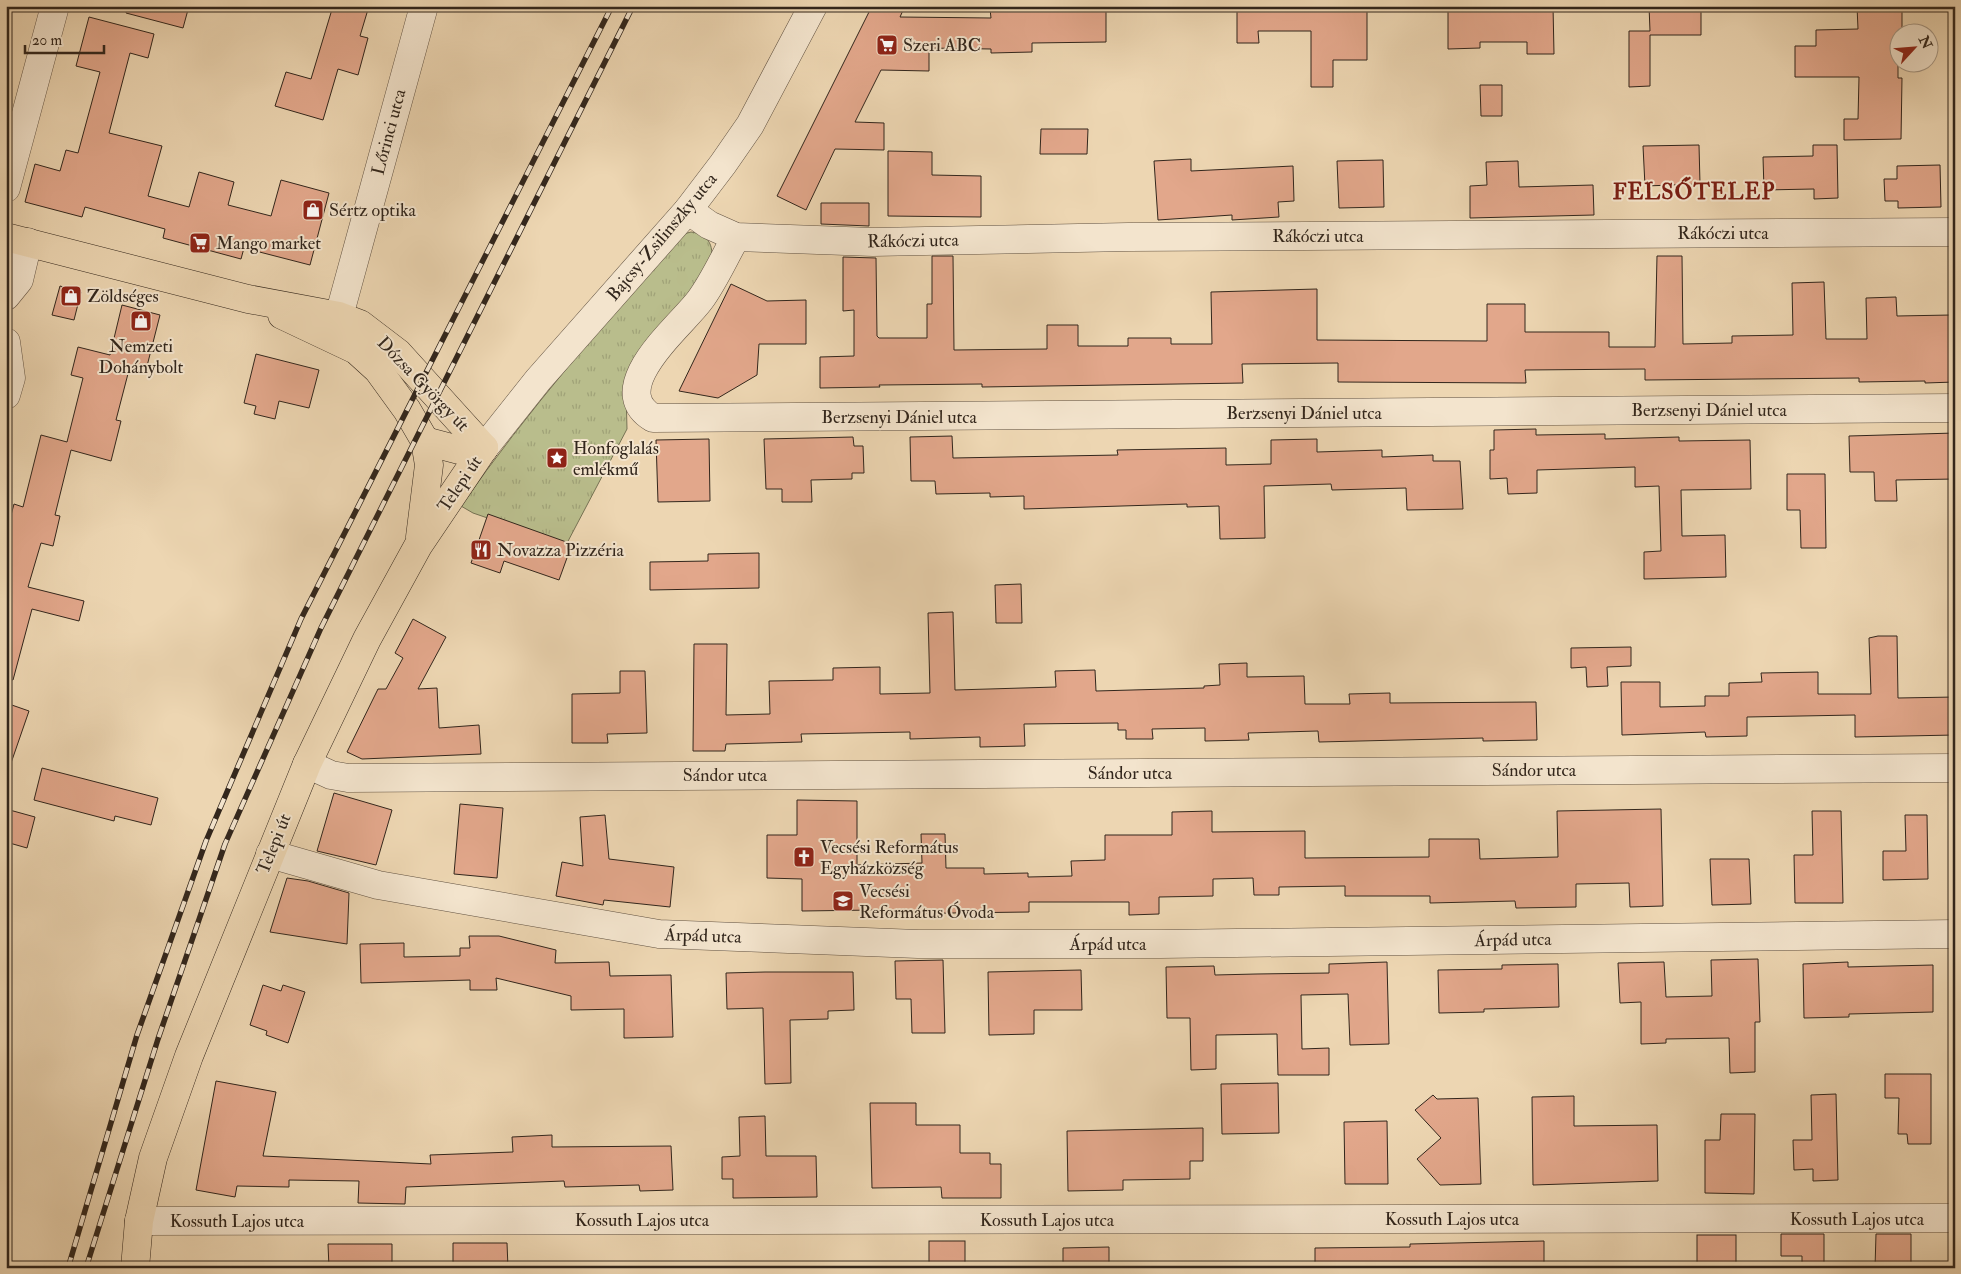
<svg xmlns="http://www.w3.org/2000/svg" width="1961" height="1274" viewBox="0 0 1961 1274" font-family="'IM FELL Double Pica',serif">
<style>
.grass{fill:url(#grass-tufts);stroke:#767254}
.building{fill:#e2a78b;stroke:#32261c}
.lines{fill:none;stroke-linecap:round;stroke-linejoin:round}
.minor-casing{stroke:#615242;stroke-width:29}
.major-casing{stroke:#32261c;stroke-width:29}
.minor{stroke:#f3e4cd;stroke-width:28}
.major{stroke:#edd6b2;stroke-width:28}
.rail-casing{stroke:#32261c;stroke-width:5.5}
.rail{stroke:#f3e4cd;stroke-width:4;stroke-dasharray:11;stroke-linecap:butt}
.labels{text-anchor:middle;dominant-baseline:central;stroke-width:4;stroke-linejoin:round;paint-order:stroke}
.poi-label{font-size:18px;fill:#32261c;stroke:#f3e4cd;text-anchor:start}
.street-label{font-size:18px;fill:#32261c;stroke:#f3e4cd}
.district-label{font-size:22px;font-weight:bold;letter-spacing:1px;fill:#7a1f14;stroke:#f3e4cd}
</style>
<defs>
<pattern id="grass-tufts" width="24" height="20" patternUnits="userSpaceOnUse" patternTransform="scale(1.25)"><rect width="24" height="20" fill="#b9bd8c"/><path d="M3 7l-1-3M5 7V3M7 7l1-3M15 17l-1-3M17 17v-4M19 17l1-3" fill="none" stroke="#a0a278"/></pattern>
</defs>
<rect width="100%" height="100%" fill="#edd6b2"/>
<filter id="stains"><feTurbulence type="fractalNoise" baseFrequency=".004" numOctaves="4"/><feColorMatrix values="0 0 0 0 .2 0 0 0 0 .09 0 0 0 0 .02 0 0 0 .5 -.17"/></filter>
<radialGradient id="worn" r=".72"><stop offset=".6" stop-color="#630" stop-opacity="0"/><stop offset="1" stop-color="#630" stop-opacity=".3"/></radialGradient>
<path class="grass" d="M691,232c19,2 24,16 19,33l-84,126 1,38 -61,116 -93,-32 -12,-7c67,-96 143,-182 219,-271z"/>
<g class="building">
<path d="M127,6h62l-6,22 -57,-15z"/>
<path d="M333,6h36l-9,30 8,2 -10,37 -20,-6 -15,51 -48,-14 11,-34 25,7z"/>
<path d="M872,6h33l-5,11 91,1 -1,-9h11v-3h105v36l-74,1v9l-41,1v-4l-62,-1v23l-48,-1 -26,52 29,1v27l-49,-1 -29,61 -29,-14z"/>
<path d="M1237,6h96v3h34v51h-34v27h-22v-56h-53l1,12h-22z"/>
<path d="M1448,6h105l1,48h-27v-12h-47v6l-32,1z"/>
<path d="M1649,6h52v29h-51v51l-21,1v-56h21z"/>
<path d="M1857,6h45v26h-4v46h4l-1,61 -57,1v-21h14l1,-42h-64v-31h21v-16l42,-1z"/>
<path d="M89,17l65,17 -6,24 -18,-5 -21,80 53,13 -14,50 41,11 10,-35 35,10 -6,23 43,11 10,-36 48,13 -19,72 -66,-17 -3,11 -78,-21 2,-9 -80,-22 -3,10 -57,-15 10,-38 25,7 6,-21 12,3 22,-81 -24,-6z"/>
<path d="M1480,85h22v31h-21z"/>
<path d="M1041,129h47l-1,25h-47z"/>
<path d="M1699,145l1,39 -55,2 -2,-40z"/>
<path d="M1813,145h24l1,53 -24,1v-10l-50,1 -1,-33 50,-1z"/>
<path d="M888,151l44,1v23l49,1v41l-93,-1z"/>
<path d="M1191,159v12l102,-5 1,35 -16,1 1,15 -47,3v-5l-74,5 -4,-59z"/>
<path d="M1383,160l1,47 -45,1 -2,-47z"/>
<path d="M1518,161l1,26 74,-2 1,30 -124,3v-32l17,-1 -1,-23z"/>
<path d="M1940,165l1,42 -43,1v-7h-13l-1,-22h13v-13z"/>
<path d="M821,203h48v23l-48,-2z"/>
<path d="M932,256h21l1,94 93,-1v-24h31v21h50v-8h43v6h41l-1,-52 106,-3v51l170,1v-37h38v28h84v15h46l2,-91h25l1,88 49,-1v-7l61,-1 -1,-52 32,-1 2,57h41l-1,-41 30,-1 1,19 54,-1v14l4,-1v54l-30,1v-2l-66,1v-4l-214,2v-11l-120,1 1,13 -188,-1v-19l-96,1 1,19 -261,4v-3l-103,1 1,2 -60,1v-31l34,-1v-46l-11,1v-54l33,1 1,78 2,2h48v-34h5z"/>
<path d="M731,284l36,17 39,-1v44h-47l-2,31 -39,23 -39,-7z"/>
<path d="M60,286l21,6 -7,28 -22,-5z"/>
<path d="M122,305l38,10 -14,55 -16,-4 -14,54 5,1 -10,40 -40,-11 -16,65 5,1 -7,30 -12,-3 -13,44 56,14 -5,20 -47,-12 -19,71 -7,-1v-145l8,-30 9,3 18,-72 26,7 16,-64 -12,-3 7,-28 32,8z"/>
<path d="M256,354l63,16 -10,38 -30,-7 -4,18 -21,-5 2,-8 -12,-3z"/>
<path d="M1536,429v6l69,-1v5l74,-2v4l71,-1 1,49 -70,1 1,46 43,-1 1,42 -82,2v-27l17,-1 -2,-65 -24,1v-20l-98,3v23l-29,1 -1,-16 -17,1v-29h4v-20z"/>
<path d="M1955,433v46l-59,1 1,21h-22l-1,-29h-24l-1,-36z"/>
<path d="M952,436l1,22 165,-3 -1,-5 109,-2v17l45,-1v-24l46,-1v13l65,-2v7l51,-2v6h27l3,48 -56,1 -1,-22 -74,2 -1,-6 -67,2 1,52 -45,1 -1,-33 -32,1v-3l-163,5v-13l-34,1v-4l-54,1 -1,-13h-24l-1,-44z"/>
<path d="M853,437l1,9h9l1,27h-12v6l-41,1 1,22h-30v-13h-16l-2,-50z"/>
<path d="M709,439l1,62 -52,1 -2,-62z"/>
<path d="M1787,474h38l1,74h-25l-1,-38h-13z"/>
<path d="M488,514l84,30 -13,36 -55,-19 -4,12 -29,-10z"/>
<path d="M759,553v35l-109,2v-28l58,-1v-7z"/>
<path d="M1021,584l1,39h-26l-1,-38z"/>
<path d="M953,612l2,78 101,-3 -1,-16 40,-1 1,21 108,-3v-2l16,-1 -1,-21 28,-1v14l57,-1 1,28h45l-1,-10 41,-1v10l146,-1 1,38 -54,1v-3l-164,4 -1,-11 -70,2 1,7 -44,1v-13l-53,1 1,10h-27v-9h-8v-7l-94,1 1,22 -45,1v-10l-70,2v-7l-109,2 1,8 -76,2 -1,7h-32l1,-107h33l-1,71 44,-1 -1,-33 64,-1v-12l47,-1v27l50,-1 -2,-80z"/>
<path d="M413,619l33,18 -28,52 19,-1 2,40 40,-3 2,29 -119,5 -15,-7 31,-63h8l17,-31 -8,-5z"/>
<path d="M1878,636h19l1,62 57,-1v38l-100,2v-22l-108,2v19l-41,1 -1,-5 -83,3 -1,-53h39v25l45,-1v-10h24v-13l33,-1 -1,-9 57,-1v22h53l-2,-56z"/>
<path d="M1631,647v19l-24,1 1,19 -21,1 -1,-20 -15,1v-20z"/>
<path d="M620,671h25l2,62 -40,1 1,9h-36v-49l48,-1z"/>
<path d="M6,703l23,8 -19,55h-4z"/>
<path d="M42,768l116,30 -7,27 -36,-9 -1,5 -80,-21z"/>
<path d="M334,793l58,17 -16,55 -59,-14z"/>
<path d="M797,800l60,1v64l65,-2 -1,-29h24l1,34h38v6l44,-1v4l44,-1 -1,-15 34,-1v-25h67v-23l40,-1v21l93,-1v27l124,-1v-18h50l1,20 78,-2 -1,-46 104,-2 2,97 -33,1 -1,-24 -53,1v23l-60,1 -1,-7 -85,2v-7h-85v-10l-66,1v8h-25l-1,-17 -40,1v17l-54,1v17l-30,1v-13h-100v10l-155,2v-4l-72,1v-32l-35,-1v-43h30z"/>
<path d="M460,804l43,4 -6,70 -43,-4z"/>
<path d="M6,809l29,8 -8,31 -21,-6z"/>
<path d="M1812,811h29l2,92h-48l-1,-48h19z"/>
<path d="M605,815l4,44 65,8 -4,40 -66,-7 -1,5 -47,-9 6,-34 21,4 -3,-49z"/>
<path d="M1905,815h22l1,64 -45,1v-29h23z"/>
<path d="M1710,859h39l2,45 -39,1z"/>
<path d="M287,878l21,3 41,12 -2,51 -77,-12z"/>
<path d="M469,936h30l57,14 -1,13 54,-1 1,14 61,-1 2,62 -49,1v-29l-53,1v-14l-75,-18 1,12h-27v-10l-109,3 -1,-39 44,-1v14l56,-1v-8h10z"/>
<path d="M1758,959l2,63h-5v50l-25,1 -1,-35 -63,1v4l-25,1v-42l-21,1 -2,-40 46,-1 2,35 46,-1 -1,-36z"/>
<path d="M943,960l2,73h-33l-1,-34h-15l-1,-38z"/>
<path d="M1387,962l2,82 -39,1 -2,-51 -47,1 1,54 27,-1v27h-51l-1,-41 -61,1v34l-25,1 -1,-52h-23l-1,-51 48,-1 1,9 41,-1 73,-1v-9z"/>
<path d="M1848,962v5l85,-2v47l-84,2v3l-45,1 -1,-54z"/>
<path d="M1558,964l1,43 -75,2v3l-45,1 -1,-43 64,-1v-4z"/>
<path d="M1081,970l1,40h-48v24l-45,1 -1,-63z"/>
<path d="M765,972h88l1,38 -26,1v8l-38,1 1,63 -26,1 -2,-76 -36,1 -1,-36z"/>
<path d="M263,985l18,6 2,-6 22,7 -17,51 -22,-8 1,-4 -17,-6z"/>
<path d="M1885,1074h46v70h-23l-1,-10h-9l1,-36h-14z"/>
<path d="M216,1081l60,11 -13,64 168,8 -1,-9 83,-3 -1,-15 40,-2v12l119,-1 2,44 -33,1 -1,-6 -74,2 -1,-6 -158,6 -1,17 -47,-1 1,-22 -70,-1v7l-52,-1 -2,11 -39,-7z"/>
<path d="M1278,1083l1,50 -57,1 -1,-50z"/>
<path d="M1836,1094l2,86 -25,1v-12l-19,1 -1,-30h19l-1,-45z"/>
<path d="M1433,1095l4,4 41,-1 3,86 -41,1 -23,-26 24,-21 -26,-28z"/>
<path d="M1574,1096v30l83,-1 1,56 -125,4 -1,-88z"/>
<path d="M870,1103h46v22h44v28h30v11h11v34h-59l-1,-11 -69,1z"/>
<path d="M1721,1114h34l-1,80 -49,-1v-53h15z"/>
<path d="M765,1116l1,40h50l1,41 -84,1v-19h-11v-22l18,-1 -1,-39z"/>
<path d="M1387,1121l1,63h-43l-1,-62z"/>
<path d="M1203,1128v33h-13v18l-67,1v10l-55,1 -1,-60z"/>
<path d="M1781,1234h43v34h-22v-12h-21z"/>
<path d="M1876,1234h35v34h-36z"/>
<rect x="1697" y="1235" width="39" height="33"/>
<rect x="929" y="1241" width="36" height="27"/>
<path d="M1544,1241v27h-229v-20l95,-1v-3z"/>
<path d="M453,1243h54l1,25h-55z"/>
<path d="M328,1244h64v24h-63z"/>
<path d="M1109,1247v21h-46v-20z"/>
</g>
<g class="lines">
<g class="minor-casing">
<g id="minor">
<path d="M6,188l49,-182"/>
<path d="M688,210l21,15 27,12 137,5 255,-5 827,-5"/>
<path d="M736,237c-12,21 -22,44 -36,63 -19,26 -97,88 -47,118l1302,-10"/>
<path d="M6,296l13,-16 9,-38"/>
<path d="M339,316l85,-310"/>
<path d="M6,342l5,36 -5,17"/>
<path d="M484,448l54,-68 150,-170 35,-46 27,-39 63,-119"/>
<path d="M307,764l24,11 17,3 1607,-10"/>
<path d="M270,854l108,31 281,49 259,10h243l794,-10"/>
<path d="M139,1221l1816,-3"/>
</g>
</g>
<g class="major-casing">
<g id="major">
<path d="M6,237l242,62 91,17 21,8 38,29 86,95"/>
<path d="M282,315l74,35 22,20 29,40 18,31 4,24 -9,72"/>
<path d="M425,441l34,9 25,-2"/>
<path d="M135,1268l4,-47 14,-63 36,-102 118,-292 60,-125 51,-93 66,-98"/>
</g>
</g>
<use href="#minor" class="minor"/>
<use href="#major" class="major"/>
<g class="rail-casing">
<g id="rail">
<path d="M68,1268l69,-233 69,-194 95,-222 311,-613"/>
<path d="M86,1268l72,-229 67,-195 96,-216 312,-622"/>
</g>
</g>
<use href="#rail" class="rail"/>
</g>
<defs>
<g id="supermarket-square" transform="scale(1.125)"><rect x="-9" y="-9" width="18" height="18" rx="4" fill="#8f2418" stroke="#f3e4cd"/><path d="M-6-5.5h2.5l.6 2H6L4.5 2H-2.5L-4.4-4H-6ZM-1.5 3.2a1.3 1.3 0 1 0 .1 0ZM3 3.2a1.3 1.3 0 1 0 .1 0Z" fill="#fff"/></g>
<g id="shop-square" transform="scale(1.125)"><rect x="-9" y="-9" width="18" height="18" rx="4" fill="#8f2418" stroke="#f3e4cd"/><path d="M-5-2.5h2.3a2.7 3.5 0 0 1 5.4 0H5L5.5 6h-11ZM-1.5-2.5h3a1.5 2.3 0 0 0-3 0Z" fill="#fff"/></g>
<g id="sight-square" transform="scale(1.125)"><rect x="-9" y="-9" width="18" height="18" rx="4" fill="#8f2418" stroke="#f3e4cd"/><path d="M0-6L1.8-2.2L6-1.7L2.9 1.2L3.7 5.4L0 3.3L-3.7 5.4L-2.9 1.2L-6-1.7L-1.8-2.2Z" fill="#fff"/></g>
<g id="restaurant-square" transform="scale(1.125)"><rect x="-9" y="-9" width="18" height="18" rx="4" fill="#8f2418" stroke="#f3e4cd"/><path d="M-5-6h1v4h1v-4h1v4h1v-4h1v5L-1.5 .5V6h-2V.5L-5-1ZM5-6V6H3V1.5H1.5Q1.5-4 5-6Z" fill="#fff"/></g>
<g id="church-square" transform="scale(1.125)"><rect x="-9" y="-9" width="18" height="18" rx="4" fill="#8f2418" stroke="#f3e4cd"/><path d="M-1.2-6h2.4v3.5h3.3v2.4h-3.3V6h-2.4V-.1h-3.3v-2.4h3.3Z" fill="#fff"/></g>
<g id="school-square" transform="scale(1.125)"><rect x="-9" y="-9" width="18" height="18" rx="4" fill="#8f2418" stroke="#f3e4cd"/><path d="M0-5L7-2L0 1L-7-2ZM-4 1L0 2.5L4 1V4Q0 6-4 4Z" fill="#fff"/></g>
</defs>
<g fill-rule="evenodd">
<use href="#supermarket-square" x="887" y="45"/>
<use href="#shop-square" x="313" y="210"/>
<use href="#supermarket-square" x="200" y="243"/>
<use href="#shop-square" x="71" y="296"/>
<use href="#shop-square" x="141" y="321"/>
<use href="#sight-square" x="557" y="458"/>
<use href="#restaurant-square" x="481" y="550"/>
<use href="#church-square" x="804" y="857"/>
<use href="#school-square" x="843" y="901"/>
</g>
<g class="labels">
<g class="poi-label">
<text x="903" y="45">Szeri ABC</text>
<text x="329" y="210">Sértz optika</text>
<text x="216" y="243">Mango market</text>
<text x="87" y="296">Zöldséges</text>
<text x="141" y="346" text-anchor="middle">Nemzeti<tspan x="141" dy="21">Dohánybolt</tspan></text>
<text x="573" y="448">Honfoglalás<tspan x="573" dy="21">emlékmű</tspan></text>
<text x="497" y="550">Novazza Pizzéria</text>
<text x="820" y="847">Vecsési Református<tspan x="820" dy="21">Egyházközség</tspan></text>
<text x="859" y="891">Vecsési<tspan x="859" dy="21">Református Óvoda</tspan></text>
</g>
<g class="street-label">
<text transform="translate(389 132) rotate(-75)">Lőrinci utca</text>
<text x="1723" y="233">Rákóczi utca</text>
<text x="1318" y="236">Rákóczi utca</text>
<text transform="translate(662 237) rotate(-50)">Bajcsy-Zsilinszky utca</text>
<text transform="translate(913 241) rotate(-1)">Rákóczi utca</text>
<text transform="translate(423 384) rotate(46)">Dózsa György út</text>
<text x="1709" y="410">Berzsenyi Dániel utca</text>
<text x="1304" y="413">Berzsenyi Dániel utca</text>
<text x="899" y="417">Berzsenyi Dániel utca</text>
<text transform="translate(460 484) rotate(-56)">Telepi út</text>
<text x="1534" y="770">Sándor utca</text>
<text x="1130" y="773">Sándor utca</text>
<text x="725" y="775">Sándor utca</text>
<text transform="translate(274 844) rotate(-68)">Telepi út</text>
<text transform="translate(703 936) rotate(2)">Árpád utca</text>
<text transform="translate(1513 940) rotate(-1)">Árpád utca</text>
<text x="1108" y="944">Árpád utca</text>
<text x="1452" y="1219">Kossuth Lajos utca</text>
<text x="1857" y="1219">Kossuth Lajos utca</text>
<text x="642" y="1220">Kossuth Lajos utca</text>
<text x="1047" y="1220">Kossuth Lajos utca</text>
<text x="237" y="1221">Kossuth Lajos utca</text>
</g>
<g class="district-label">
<text x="1694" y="192">FELSŐTELEP</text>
</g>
</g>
<rect width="1961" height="1274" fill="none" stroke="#edd6b2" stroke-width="25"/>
<rect x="8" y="8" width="1946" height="1259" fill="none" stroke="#32261c" stroke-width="2.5"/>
<rect x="12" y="12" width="1936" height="1249" fill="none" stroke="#32261c"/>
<g transform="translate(1914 48) rotate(64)"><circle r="24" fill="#f3e4cd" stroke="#a69886"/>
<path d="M0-4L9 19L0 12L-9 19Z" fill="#8f2418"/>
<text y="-8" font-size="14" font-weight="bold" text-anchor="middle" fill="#32261c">N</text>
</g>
<path d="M25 45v8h79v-8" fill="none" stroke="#32261c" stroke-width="2.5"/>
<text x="32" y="45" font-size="15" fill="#32261c" stroke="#f3e4cd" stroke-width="4" paint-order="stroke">20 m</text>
<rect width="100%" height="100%" filter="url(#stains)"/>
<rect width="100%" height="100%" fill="url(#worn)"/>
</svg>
